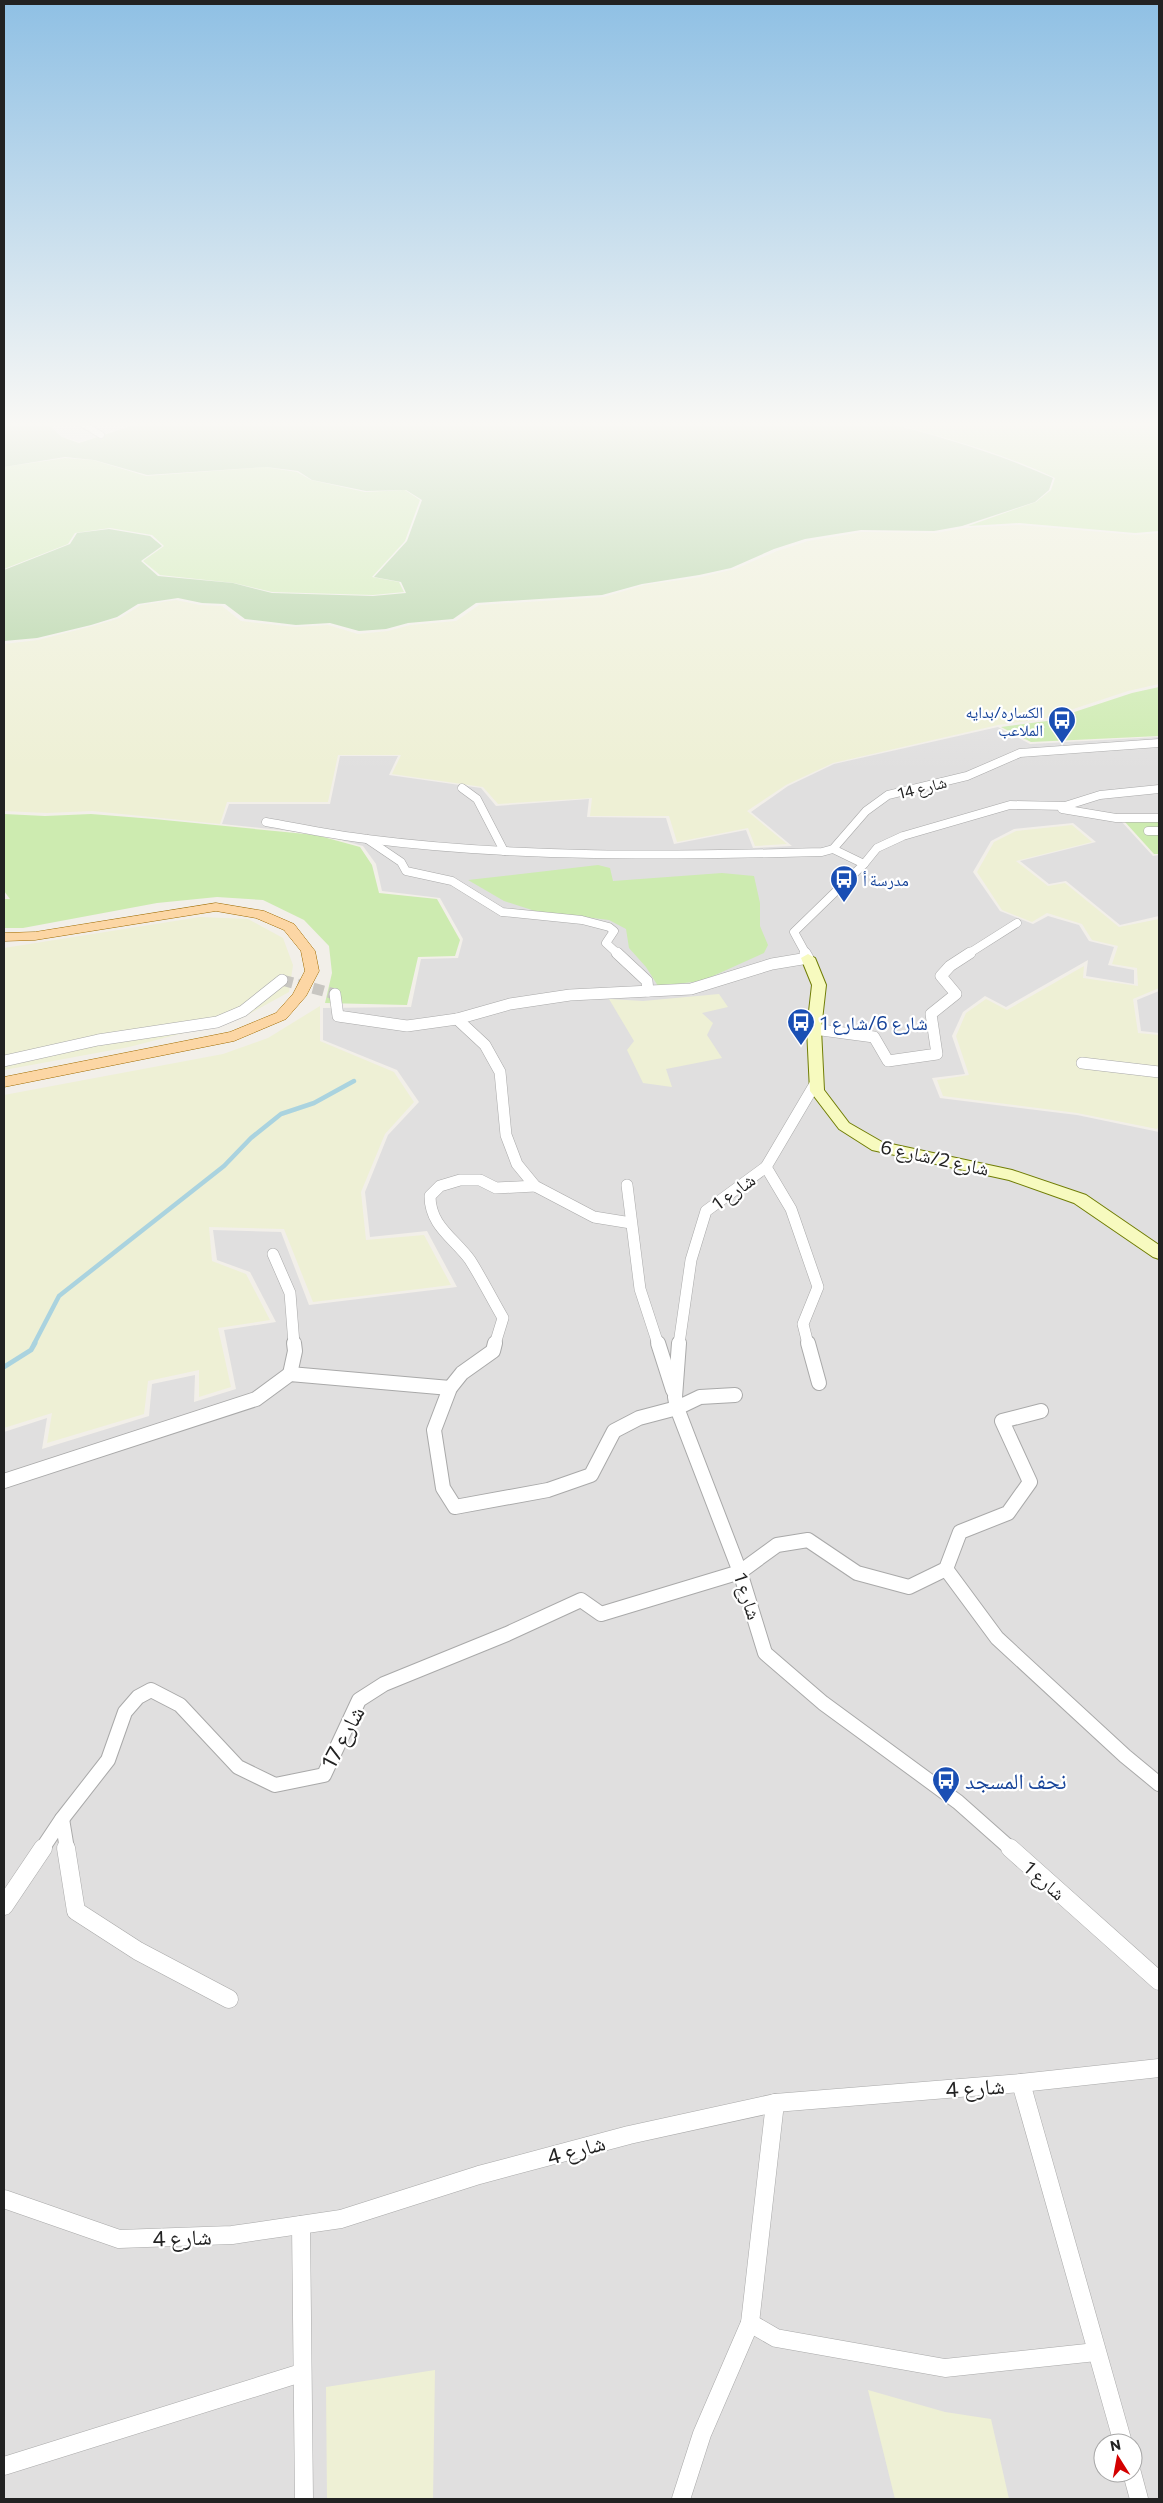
<svg xmlns="http://www.w3.org/2000/svg" width="1163" height="2503" viewBox="0 0 1163 2503" font-family="Commissioner,'Noto Naskh Arabic',sans-serif">
<style>
.residential{fill:#e0dfdf;fill-rule:evenodd}
.farmland{fill:#eef0d5}
.grass{fill:#cdebb0}
.forest{fill:#add19e}
.lines{fill:none;stroke-linecap:round;stroke-linejoin:round}
.stream-far1{stroke:#aad3df;stroke-width:4.5}
.stream{stroke:#aad3df;stroke-width:5}
.street-tunnel{stroke:#c8c6c1;stroke-width:11;stroke-dasharray:11 5;stroke-linecap:butt}
.street-far4-casing{stroke:#a9a9a9;stroke-width:8}
.street-far3-casing{stroke:#a9a9a9;stroke-width:9}
.street-far2-casing{stroke:#a9a9a9;stroke-width:12}
.street-far1-casing{stroke:#a9a9a9;stroke-width:16}
.street-casing{stroke:#a9a9a9;stroke-width:19}
.secondary-casing{stroke:#707d05;stroke-width:2}
.primary-casing{stroke:#a06b00;stroke-width:1}
.street-far4{stroke:#fff;stroke-width:6}
.street-far3{stroke:#fff;stroke-width:8}
.street-far2{stroke:#fff;stroke-width:11}
.street-far1{stroke:#fff;stroke-width:14}
.street{stroke:#fff;stroke-width:18}
.secondary{fill:#f7fabf;fill-rule:evenodd}
.primary{fill:#fcd6a4;fill-rule:evenodd}
.labels{text-anchor:middle;dominant-baseline:central;stroke-width:4.5;stroke-linejoin:round;paint-order:stroke}
.far-transit-label{font-size:16px;fill:#164399;stroke:#fff;text-anchor:end}
.far-street-label{font-size:16px;fill:#222;stroke:#fff}
.transit-label{font-size:19px;fill:#164399;stroke:#fff;text-anchor:start}
.street-label{font-size:19px;fill:#222;stroke:#fff}
.near-street-label{font-size:22px;fill:#222;stroke:#fff}
.near-transit-label{font-size:22px;fill:#164399;stroke:#fff;text-anchor:start}
</style>
<rect width="100%" height="100%" fill="#f2efe9"/>
<g class="residential">
<path d="M46,421h99l-66,21 -16,-5z"/>
<path d="M998,727l32,17 129,-7v80l-38,4 32,35 6,-1v61l-39,9 -54,-44 -17,3 -29,-23 76,-19 -23,-19 -59,6 -23,12 -18,31 27,39 33,13 15,-8 31,9 10,16 25,6 -6,18 26,5v14l-48,-8 2,-16 -82,47 -21,-11 -22,16 -11,24 13,38 -33,4 8,20 137,17 82,17v1367h-1155v-1067l43,-14 -5,31 107,-33 3,-32 43,-9 -1,27 42,-13 -12,-59 52,-8 -26,-50 -33,-12 -4,-30 68,2 28,73 148,-18 -30,-56 -57,6 -5,-45 23,-57 31,-33 -22,-32 -74,-30v-32l88,-1 10,-48 37,-1 5,-19 -23,-41 -58,-7 -6,-27 -13,-18 -45,-12 -96,-10 7,-20h101l10,-48h58l-9,19 92,13 15,18 93,-7 -2,18 79,1 8,26 72,-14 7,18 39,-2 -41,-34 37,-26 46,-22zM1103,2443h30v30h-30z"/>
<path d="M1159,991v42l-18,-2 -4,-31z"/>
</g>
<g class="farmland">
<path d="M1020,525l116,10 23,-2v151l-31,7 -85,28 -45,6 -165,38 -47,22 -39,26 40,33 -32,2 -7,-18 -71,14 -8,-26h-79l2,-18 -94,6 -15,-17 -91,-13 9,-19h-63l-10,47h-101l-7,22 -128,-13 -45,2 -43,-2v-167l34,-4 55,-14 27,-8 21,-13 35,-5 24,5 22,1 19,15 54,6 33,-2 30,9 30,-3 22,-6 46,-4 23,-16 125,-8 40,-12 57,-8 34,-8 42,-18 31,-10 54,-9 74,1 28,-5z"/>
<path d="M1072,825l20,17 -76,19 32,25 17,-3 54,44 40,-8v69l-26,11 5,34 21,2v91l-2,3 -80,-16 -134,-17 -6,-16 32,-5 -13,-39 10,-23 20,-14 21,11 77,-44 -1,12 55,8 -1,-18 -25,-4 6,-18 -26,-6 -10,-16 -35,-11 -15,9 -30,-12 -25,-38 17,-30 22,-11z"/>
<path d="M200,917l48,2 35,19 10,27 -4,27 -47,26 -113,29 -125,23v-122z"/>
<path d="M719,994l9,13 -26,6 11,10 -6,12 15,23 -56,11 6,18 -29,-4 -16,-33 7,-9 -25,-42 34,2z"/>
<path d="M320,1006v35l74,31 20,30 -29,32 -24,58 5,48 58,-5 27,50 -138,17 -29,-73 -75,-2 3,34 34,13 24,46 -52,8 13,59 -32,10v-27l-51,11 -4,33 -97,29 5,-30 -48,15v-333l219,-41 45,-16z"/>
<path d="M435,2370l-2,129h-106l-1,-112z"/>
<path d="M868,2390l77,22 46,7 18,80h-114z"/>
</g>
<g class="grass">
<path d="M882,421h277v110l-24,2 -116,-10 -51,3 68,-24 15,-12 4,-12c-55,-26 -114,-42 -173,-57z"/>
<path d="M65,458l28,2 53,16 119,-9 32,5 14,8 54,12 40,-2 15,10 -15,41 -33,36 27,5 5,10 -31,3 -101,-3 -38,-9 -74,-8 -17,-14 21,-15 -12,-11 -42,-7 -35,5 -7,11 -64,25v-102z"/>
<path d="M1159,687v49l-128,6 -30,-15 46,-6 85,-28z"/>
<path d="M4,814l41,2 46,-2 63,5 162,16 44,12 12,18 7,28 58,6 23,41 -5,16 -37,1 -11,48 -82,-2 7,-30 -3,-27 -25,-26 -41,-20 -46,-3 -60,6 -134,25h-19v-29h6l-6,-8z"/>
<path d="M1159,818v36h-5l-29,-32z"/>
<path d="M598,865l12,3 3,13 109,-8 32,3 6,27v23l8,19 -4,8 -62,28 -44,5 -12,-19 -17,-19 -3,-19 -17,-9 -74,-9 -31,-10 -36,-21z"/>
</g>
<path class="forest" d="M4,421h41l17,16 17,6 67,-22h734c59,15 117,32 173,57l-4,12 -14,12 -73,24 -28,5 -73,-1 -56,9 -31,10 -43,19 -32,7 -57,9 -40,11 -126,8 -23,16 -45,4 -22,6 -27,2 -29,-8 -34,2 -51,-6 -20,-15 -23,-1 -24,-5 -40,6 -21,13 -26,8 -54,13 -33,3v-71l66,-26 7,-11 32,-4 41,7 12,10 -21,15 17,15 75,7 39,10 101,3 33,-3 -5,-11 -27,-5 33,-36 15,-41 -16,-10 -40,1 -54,-11 -14,-9 -32,-4 -119,8 -53,-15 -29,-3 -61,10z"/>
<g class="lines">
<path class="stream-far1" d="M34,1344l25,-48 165,-130 27,-28 30,-24 33,-11 40,-22"/>
<path class="stream" d="M4,1367l27,-17 4,-7"/>
<path class="street-tunnel" d="M282,980l53,14"/>
<g class="street-far4-casing">
<path id="street-far4" d="M78,421l23,14"/>
</g>
<g class="street-far3-casing">
<g id="street-far3">
<path d="M462,788l15,11 27,52"/>
<path d="M1062,809l54,9h43"/>
<path d="M266,822c34,6 67,13 101,17 150,19 304,17 455,13l11,-3"/>
<path d="M1148,831h11"/>
<path d="M367,839l34,23 5,9 46,10 50,31 80,8 27,7 5,4 -8,12 12,11"/>
<path d="M864,864l13,-16 26,-12 107,-31 55,1 35,-11 59,-6"/>
<path d="M806,954l-12,-22 70,-68 -31,-15 33,-38 22,-16 79,-19 53,-23 139,-10"/>
<path d="M968,954l49,-31"/>
</g>
</g>
<g class="street-far2-casing">
<g id="street-far2">
<path d="M617,953l30,28 1,10"/>
<path d="M335,994l3,22 69,10 50,-7 53,-15 60,-9 121,-6 81,-25 36,-6 -3,-5"/>
<path d="M457,1019l28,26 15,27 6,63 11,29 18,22 59,31 37,6"/>
<path d="M814,1029l60,8 14,24 49,-7 -6,-40 25,-20 -15,-18 9,-10 20,-13"/>
<path d="M4,1061l94,-21 119,-18 26,-11 39,-31"/>
<path d="M1082,1063l77,9"/>
<path d="M766,1167l25,42 27,78 -15,37 5,20"/>
<path d="M627,1185l13,104 18,55"/>
<path d="M273,1254l17,39 4,51"/>
<path d="M495,1344l8,-26c-11,-19 -21,-39 -33,-58 -16,-22 -40,-34 -40,-64l10,-10 20,-6h20l16,8 39,-2"/>
<path d="M679,1344l12,-84 15,-49 60,-44 49,-83"/>
</g>
</g>
<g class="street-far1-casing">
<g id="street-far1">
<path d="M495,1343l-2,8 -31,22 -12,15 -16,42 9,58 12,19 93,-17 43,-15 23,-44 25,-13 38,-10 23,-11 35,-2"/>
<path d="M658,1343l15,47"/>
<path d="M679,1343l-4,54 2,11 63,164 25,81 58,50 135,99 53,47"/>
<path d="M808,1343l11,40"/>
<path d="M290,1374l5,-23 -1,-8"/>
<path d="M4,1481l252,-82 34,-25 160,14"/>
<path d="M946,1569l51,69 128,118 34,28"/>
<path d="M62,1819l5,30"/>
<path d="M42,1849l20,-30 46,-59 17,-48 13,-15 13,-7 29,15 58,62 37,18 49,-10 35,-75 25,-16 123,-50 74,-34 20,14 139,-42 37,-27 31,-5 49,33 52,14 37,-18 14,-37 48,-19 22,-31 -28,-61 39,-10"/>
</g>
</g>
<g class="street-casing">
<g id="street">
<path d="M66,1848l10,63 62,40 91,48"/>
<path d="M1010,1848l149,133"/>
<path d="M4,1906l39,-58"/>
<path d="M1021,2083l102,360"/>
<path d="M4,2199l115,40 113,-4 109,-16 138,-44 150,-40 146,-32 246,-20 138,-15"/>
<path d="M301,2225l3,274"/>
<path d="M750,2323l26,15 169,30 151,-16"/>
<path d="M4,2466l297,-93"/>
<path d="M1132,2473l7,26"/>
<path d="M681,2499l21,-65 48,-111 25,-220"/>
</g>
</g>
<g class="secondary-casing">
<path id="secondary" d="M808,954l7,4 11,27 -5,44 3,61 25,33 33,19 130,28 74,25 73,50v14l-6,-2 -79,-54 -65,-23 -137,-30 -33,-21 -29,-38 -3,-62 5,-44 -11,-27z"/>
</g>
<g class="primary-casing">
<path id="primary" d="M216,903l48,8 30,13 21,27 4,20 -13,25 -20,23 -52,22 -230,46v-10l226,-45 46,-19 17,-19 12,-23 -4,-20 -17,-21 -28,-12 -40,-7 -181,29 -31,1v-8l31,-1z"/>
</g>
<use href="#street-far4" class="street-far4"/>
<use href="#street-far3" class="street-far3"/>
<use href="#street-far2" class="street-far2"/>
<use href="#street-far1" class="street-far1"/>
<use href="#street" class="street"/>
<use href="#secondary" class="secondary"/>
<use href="#primary" class="primary"/>
</g>
<linearGradient id="sky" x2="0" y2="1"><stop stop-color="#8fc0e4"/><stop offset="0.55" stop-color="#f9f8f5"/><stop offset="1" stop-color="#f9f8f5" stop-opacity="0"/></linearGradient>
<rect width="1163" height="771" fill="url(#sky)"/>
<defs>
<g id="bus-pin" transform="scale(1.4375)"><path d="M0 17L-7.5 6A9.5 9.5 0 1 1 7.5 6Z" fill="#1a4fb4" stroke="#fff"/><path d="M-5-6H5V4H4V6H2V4H-2V6H-4V4H-5ZM-3.5-4V0h7V-4ZM-3.5 1.2v1.5H-2V1.2ZM2 1.2v1.5H3.5V1.2Z" fill="#fff"/></g>
</defs>
<g fill-rule="evenodd">
<use href="#bus-pin" x="1062" y="720"/>
<use href="#bus-pin" x="844" y="879"/>
<use href="#bus-pin" x="801" y="1022"/>
<use href="#bus-pin" x="946" y="1780"/>
</g>
<g class="labels">
<g class="far-transit-label">
<text x="1043" y="711">الكساره/بدايه<tspan x="1043" dy="18">الملاعب</tspan></text>
<text x="863" y="879" text-anchor="start">مدرسة أ</text>
</g>
<g class="far-street-label">
<text transform="translate(922 787) rotate(-14)">شارع 14</text>
</g>
<g class="transit-label">
<text x="820" y="1022">شارع 6/شارع 1</text>
</g>
<g class="street-label">
<text transform="translate(935 1157) rotate(12)">شارع 2/شارع 6</text>
<text transform="translate(733 1191) rotate(-36)">شارع 1</text>
<text transform="translate(748 1596) rotate(72)">شارع 1</text>
<text transform="translate(1045 1880) rotate(42)">شارع 1</text>
</g>
<g class="near-street-label">
<text transform="translate(342 1737) rotate(-62)">شارع 17</text>
<text transform="translate(975 2087) rotate(-4)">شارع 4</text>
<text transform="translate(576 2149) rotate(-15)">شارع 4</text>
<text transform="translate(182 2237) rotate(-2)">شارع 4</text>
</g>
<g class="near-transit-label">
<text x="965" y="1780">نحف المسجد</text>
</g>
</g>
<rect width="1163" height="2503" fill="none" stroke="#222222" stroke-width="10"/>
<g transform="translate(1118 2458) rotate(349)"><circle r="24" fill="#ffffff" stroke="#a7a7a7"/>
<path d="M0-4L9 19L0 12L-9 19Z" fill="#d40000"/>
<text y="-8" font-size="14" font-weight="bold" text-anchor="middle" fill="#222222">N</text>
</g>
</svg>
